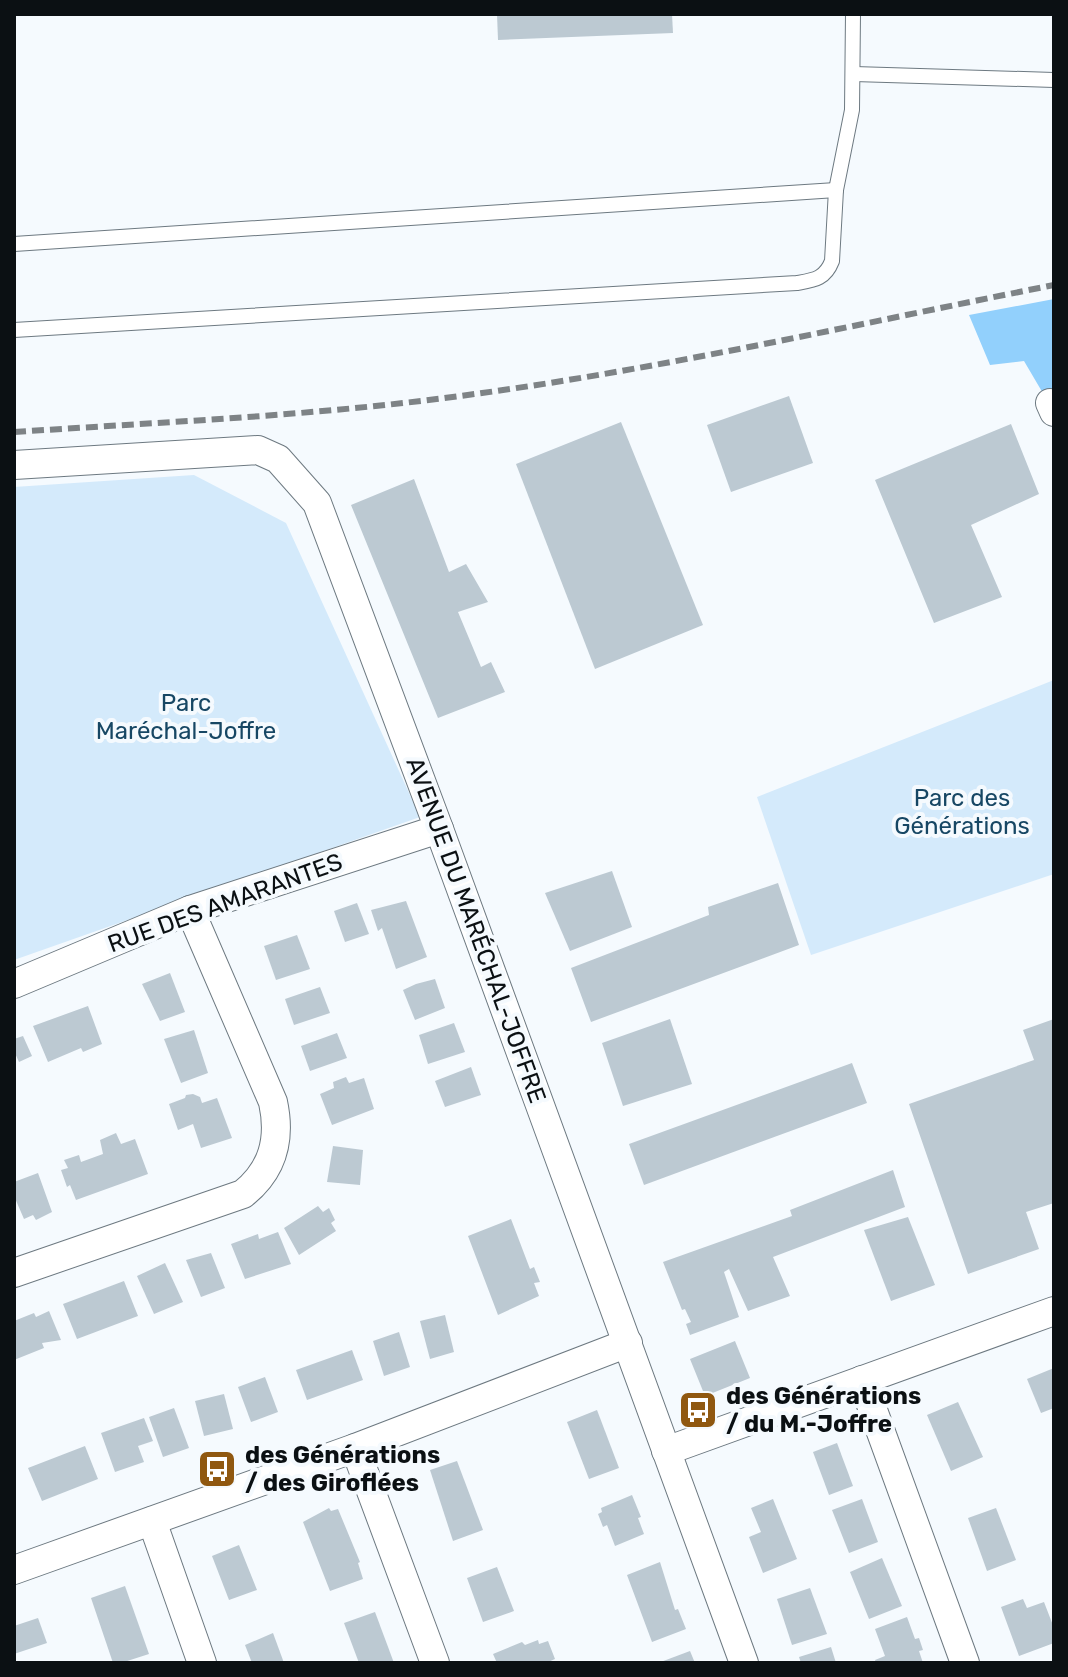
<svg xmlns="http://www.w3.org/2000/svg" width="1068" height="1677" viewBox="0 0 1068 1677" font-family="Rubik,sans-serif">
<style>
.green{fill:#d4eafb}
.forest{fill:#92d0fc}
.building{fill:#bcc9d2}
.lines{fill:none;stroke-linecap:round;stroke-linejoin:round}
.service-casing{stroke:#6d7981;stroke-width:16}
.minor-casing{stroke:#6d7981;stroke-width:30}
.service{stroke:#fff;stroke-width:14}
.minor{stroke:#fff;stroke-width:28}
.rail{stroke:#7e8386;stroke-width:6;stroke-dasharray:12 6;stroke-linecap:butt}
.labels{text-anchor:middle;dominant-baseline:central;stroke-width:8;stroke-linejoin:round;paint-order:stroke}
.park-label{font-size:24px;fill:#174764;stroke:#f5fafe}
.street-label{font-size:24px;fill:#0b1013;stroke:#f5fafe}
.poi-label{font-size:24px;font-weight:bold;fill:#0b1013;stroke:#f5fafe;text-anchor:start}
</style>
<rect width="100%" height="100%" fill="#f5fafe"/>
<g class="green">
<path d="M194,475l92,48 134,294 -406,143v-473z"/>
<path d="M1054,680v194l-243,81 -54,-158z"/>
</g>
<path class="forest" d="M1054,299v113l-30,-51 -34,4 -21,-50z"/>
<g class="building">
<path d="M497,14h175l1,19 -175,7z"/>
<path d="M789,396l24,67 -82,29 -24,-67z"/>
<path d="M621,422l82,203 -108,44 -79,-205z"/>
<path d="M1011,424l28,70 -68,31 31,72 -68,26 -59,-143z"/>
<path d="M414,479l35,93 17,-8 22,38 -30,10 23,55 10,-5 14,30 -67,26 -87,-213z"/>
<path d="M612,871l20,56 -62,24 -25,-58z"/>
<path d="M778,883l21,62 -208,77 -20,-54 138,-53 -1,-8z"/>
<path d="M406,901l21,56 -31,12 -14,-41 -4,3 -7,-21z"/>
<path d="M357,903l12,31 -24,8 -11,-31z"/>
<path d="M297,935l13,34 -34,11 -12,-34z"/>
<path d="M170,973l15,39 -25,9 -18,-37z"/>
<path d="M435,979l10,29 -30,12 -12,-30 13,-6z"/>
<path d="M320,987l10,26 -36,12 -9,-26z"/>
<path d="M88,1006l14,38 -19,8 -2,-4 -33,14 -15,-36z"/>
<path d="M670,1019l22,65 -69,22 -21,-63z"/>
<path d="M1054,1019v184l-28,9 13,37 -71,25 -59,-170 125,-44 -11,-30z"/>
<path d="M454,1023l11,29 -37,12 -9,-29z"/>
<path d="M194,1030l14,43 -27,10 -17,-44z"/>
<path d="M337,1033l10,25 -37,13 -9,-25z"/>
<path d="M23,1036l9,20 -13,6 -5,-11v-12z"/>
<path d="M852,1063l15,40 -223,82 -15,-41z"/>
<path d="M471,1067l10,28 -36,12 -10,-26z"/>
<path d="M346,1077l3,6 15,-5 10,31 -42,16 -12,-31 14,-6 -1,-6z"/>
<path d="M193,1094l7,3 2,6 15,-5 15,40 -31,10 -8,-24 -15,6 -9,-26 16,-6 1,-3z"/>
<path d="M116,1133l5,11 14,-5 13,35 -72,26 -6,-15 -3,2 -6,-17 7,-2 -4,-8 15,-5 2,7 22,-8 -3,-14z"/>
<path d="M333,1146l30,4 -3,35 -33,-3z"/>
<path d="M893,1170l12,37 -132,50 17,39 -42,15 -19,-42 -5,3 15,45 -49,18 -4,-11 5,-2 -6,-13 -3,1 -19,-48 129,-46 -2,-6z"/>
<path d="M38,1173l14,39 -16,8 -3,-5 -9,4 -10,-23v-14z"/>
<path d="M318,1206l5,6 6,-4 6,12 -4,3 5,8 -37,24 -15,-27z"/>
<path d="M908,1217l27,68 -44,16 -27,-71z"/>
<path d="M511,1219l19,50 4,-2 6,15 -6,1 5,13 -41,19 -30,-79z"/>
<path d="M278,1232l13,32 -46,15 -14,-35 27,-10 1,5z"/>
<path d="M211,1253l14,35 -24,9 -15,-37z"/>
<path d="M165,1263l18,39 -29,12 -17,-38z"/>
<path d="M124,1281l14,35 -61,23 -14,-35z"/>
<path d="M49,1311l12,29 -19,3 2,5 -30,12v-39l20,-8 2,4z"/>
<path d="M445,1315l9,37 -24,7 -10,-38z"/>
<path d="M399,1332l11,35 -26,9 -11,-35z"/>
<path d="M735,1341l15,37 -45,18 -15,-37z"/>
<path d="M352,1350l11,30 -56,20 -11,-30z"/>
<path d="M1054,1368v40l-13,5 -14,-34z"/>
<path d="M265,1377l13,35 -27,10 -13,-35z"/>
<path d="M224,1394l9,35 -29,7 -9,-35z"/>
<path d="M958,1402l25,55 -32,14 -24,-56z"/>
<path d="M174,1408l15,40 -26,9 -14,-40z"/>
<path d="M597,1410l22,58 -30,11 -22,-57z"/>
<path d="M144,1418l9,23 -15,5 6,16 -29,10 -14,-39z"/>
<path d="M837,1443l16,43 -24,9 -16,-43z"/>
<path d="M85,1446l13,33 -56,22 -14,-33z"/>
<path d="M457,1461l26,69 -30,11 -23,-71z"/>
<path d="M632,1495l9,22 -3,1 6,16 -29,12 -8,-21 -4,2 -5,-13 4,-2 -1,-4z"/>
<path d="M773,1499l24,60 -34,14 -14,-36 12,-5 -10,-24z"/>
<path d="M862,1499l16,43 -29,11 -17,-43z"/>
<path d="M329,1508l2,3 7,-2 22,53 -2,1 5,16 -33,12 -27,-69z"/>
<path d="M996,1508l20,52 -29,11 -19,-53z"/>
<path d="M239,1545l18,45 -28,10 -17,-44z"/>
<path d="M882,1558l20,48 -33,13 -19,-47z"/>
<path d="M660,1562l15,48 3,-1 8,20 -34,13 -25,-67z"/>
<path d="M497,1567l17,44 -31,11 -16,-44z"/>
<path d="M125,1586l24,68 -28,9h-8l-22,-65z"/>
<path d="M810,1588l17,46 -35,11 -15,-46z"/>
<path d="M1023,1599l4,9 17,-6 10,26v15l-35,13 -18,-49z"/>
<path d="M375,1612l19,51h-35l-15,-40z"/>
<path d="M907,1617l8,22 4,-1 4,12 -4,1 4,12h-47l-1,-3 10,-4 -10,-27z"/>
<path d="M38,1618l9,25 -33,11v-28z"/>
<path d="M273,1633l11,30h-32l-7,-18z"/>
<path d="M538,1640l1,4 9,-3 7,18 -9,4h-49l-4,-9 29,-12 3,3z"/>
<path d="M831,1647l5,16h-35l-2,-6z"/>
<path d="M690,1651l5,12h-37z"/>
</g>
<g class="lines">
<g class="service-casing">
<g id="service">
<path d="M854,74l200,6"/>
<path d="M14,244l822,-54"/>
<path d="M14,330l783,-47c17,-3 28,-4 35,-22l4,-71 16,-80 1,-96"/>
</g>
</g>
<g class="minor-casing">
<g id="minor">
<path d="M1050,403l4,9"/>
<path d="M14,465l244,-15 20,9 39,44 122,326 305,834"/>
<path d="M14,984l176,-74 249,-81"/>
<path d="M14,1273l229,-79c30,-24 38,-55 30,-92l-83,-192"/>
<path d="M862,1380l103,283"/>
<path d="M355,1448l80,215"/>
<path d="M666,1451l388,-140"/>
<path d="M152,1521l50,142"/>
<path d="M14,1570l341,-122 273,-105"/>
</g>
</g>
<use href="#service" class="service"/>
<use href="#minor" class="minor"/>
<path class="rail" d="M14,432c149,-10 298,-16 446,-36 198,-26 397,-72 594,-111"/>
</g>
<defs>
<g id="bus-square" transform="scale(2)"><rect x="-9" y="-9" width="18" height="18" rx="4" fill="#905810" stroke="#f5fafe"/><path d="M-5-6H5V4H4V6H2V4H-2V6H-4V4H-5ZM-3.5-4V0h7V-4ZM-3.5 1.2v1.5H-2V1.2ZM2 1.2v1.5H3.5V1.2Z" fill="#fff"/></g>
</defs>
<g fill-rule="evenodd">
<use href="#bus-square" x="698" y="1410"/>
<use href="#bus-square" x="217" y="1469"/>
</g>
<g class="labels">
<g class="park-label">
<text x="186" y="703">Parc<tspan x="186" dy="28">Maréchal-Joffre</tspan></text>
<text x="962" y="798">Parc des<tspan x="962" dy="28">Générations</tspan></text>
</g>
<g class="street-label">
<text transform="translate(225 903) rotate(-20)">RUE DES AMARANTES</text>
<text transform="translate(476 930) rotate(70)">AVENUE DU MARÉCHAL-JOFFRE</text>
</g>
<g class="poi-label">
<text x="726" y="1396">des Générations<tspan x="726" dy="28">/ du M.-Joffre</tspan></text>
<text x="245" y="1455">des Générations<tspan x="245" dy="28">/ des Giroflées</tspan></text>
</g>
</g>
<rect width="1068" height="1677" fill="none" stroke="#0b1013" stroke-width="32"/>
</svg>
